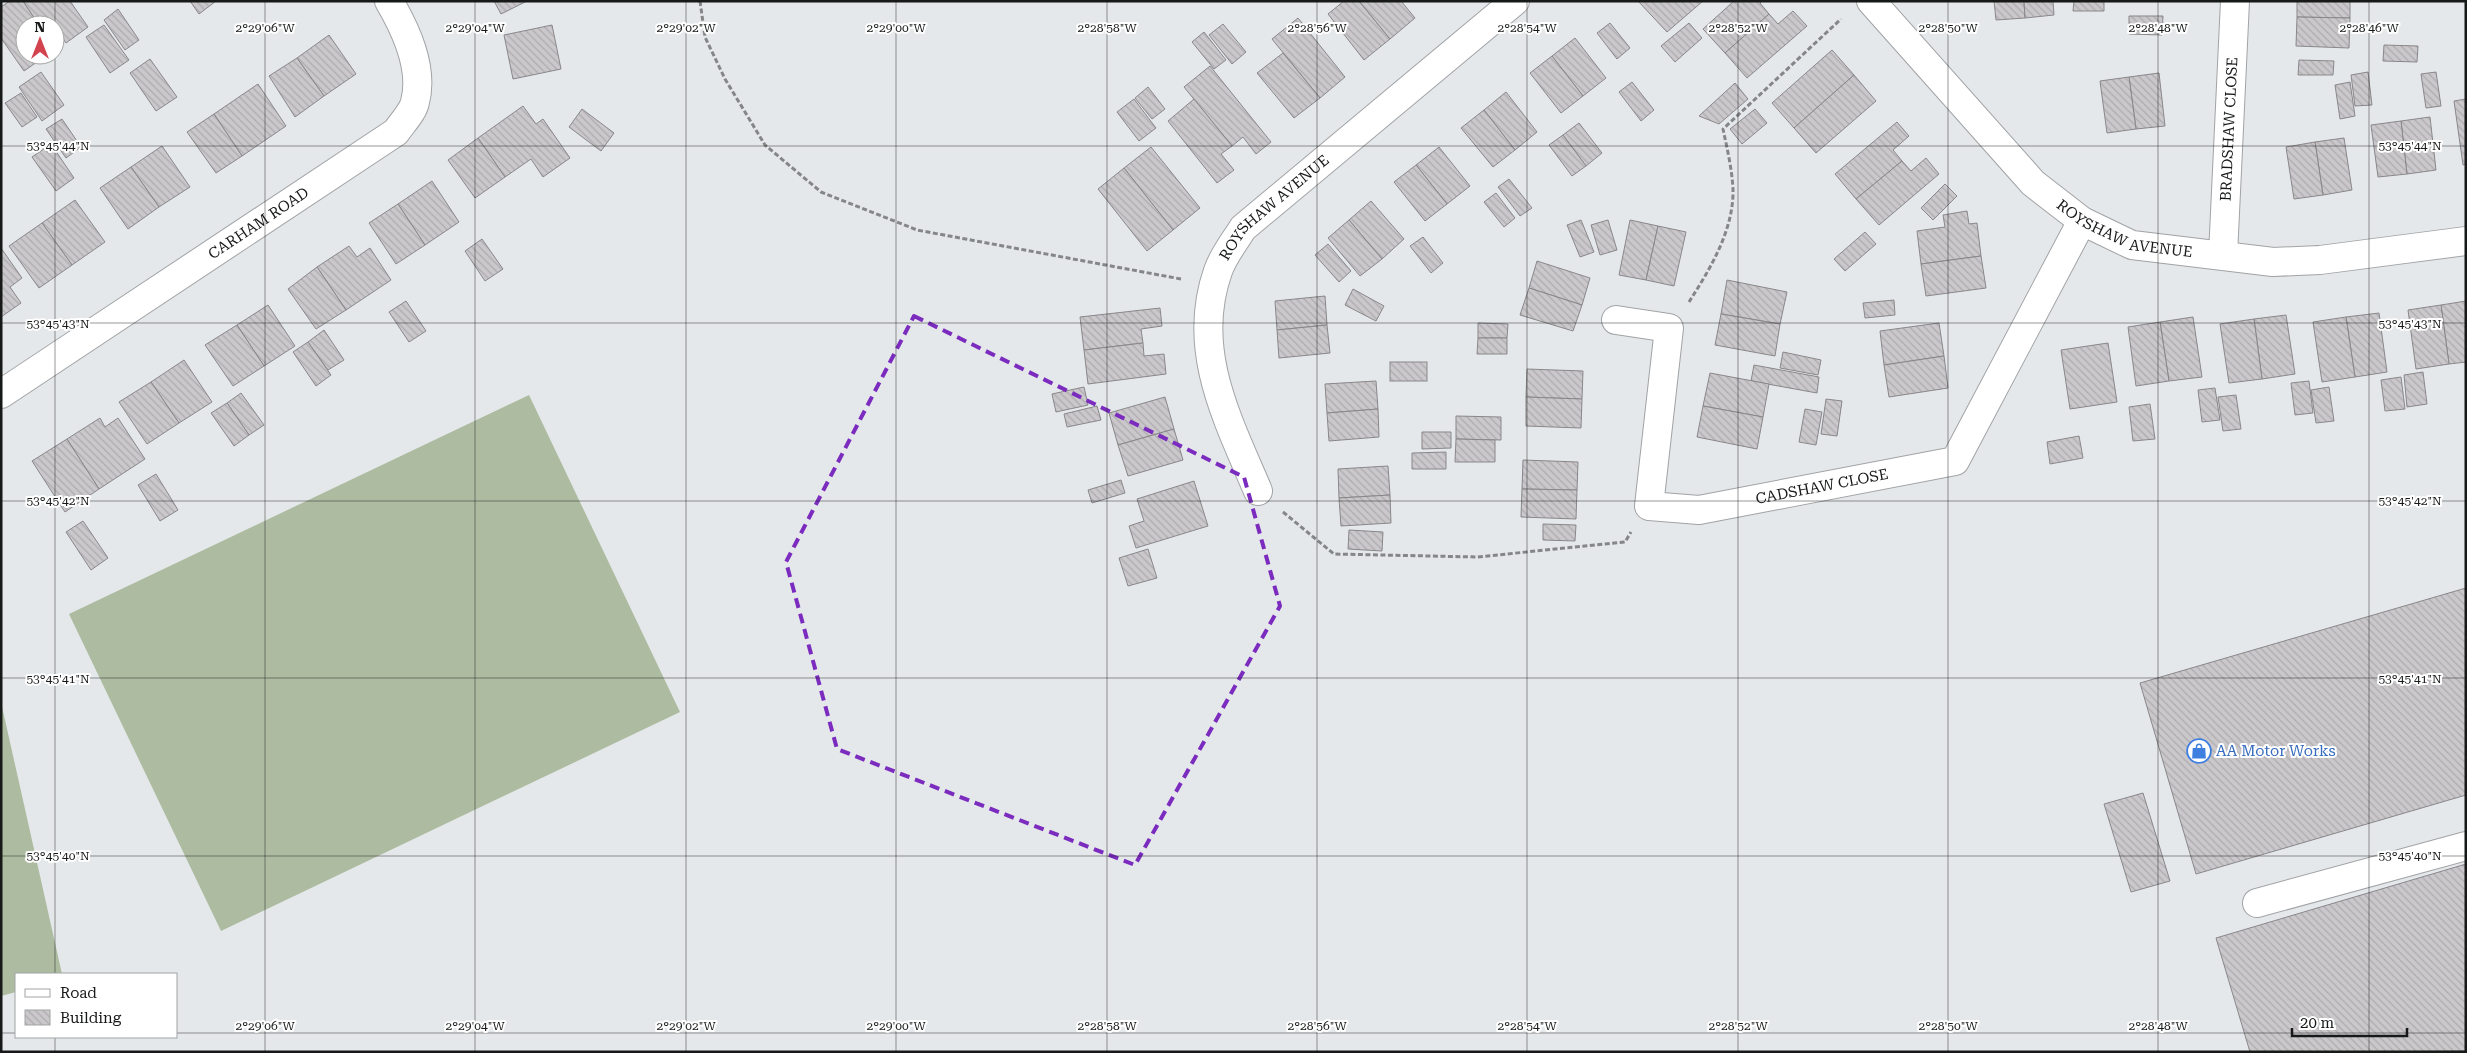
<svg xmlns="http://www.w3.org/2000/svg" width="2467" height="1053" viewBox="0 0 2467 1053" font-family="'Roboto Serif',serif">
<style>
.garden{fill:#adbca1}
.building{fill:url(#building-back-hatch);stroke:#89878a}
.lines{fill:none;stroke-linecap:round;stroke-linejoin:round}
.minor-casing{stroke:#a1a3a5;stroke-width:30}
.path{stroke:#848687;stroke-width:3;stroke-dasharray:5 2.5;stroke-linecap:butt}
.minor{stroke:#fff;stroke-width:28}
.marked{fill:none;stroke:#7b2cbf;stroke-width:4;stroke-dasharray:10 6;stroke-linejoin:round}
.ticks{fill:none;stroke:#171818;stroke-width:1;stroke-opacity:0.45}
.labels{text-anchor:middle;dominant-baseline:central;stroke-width:4;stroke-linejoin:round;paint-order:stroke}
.street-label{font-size:15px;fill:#171818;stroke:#fff}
.shop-label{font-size:15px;fill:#366cbe;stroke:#fff;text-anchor:start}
.ticks-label{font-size:12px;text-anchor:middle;fill:#171818;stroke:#fff;stroke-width:4;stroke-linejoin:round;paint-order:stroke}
</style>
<defs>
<pattern id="building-back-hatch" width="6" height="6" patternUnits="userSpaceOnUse" patternTransform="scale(1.25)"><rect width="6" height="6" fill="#cac8ca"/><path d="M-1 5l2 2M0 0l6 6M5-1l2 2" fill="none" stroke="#adabad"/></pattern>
</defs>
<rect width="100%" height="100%" fill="#e5e8ea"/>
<g class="garden">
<path d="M529,395l151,317 -459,219 -152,-317z"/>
<path d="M1,702l61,272h-46v18l-15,4z"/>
</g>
<g class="building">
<path d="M10,1h13l16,24h-14v30h22l-23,16 -23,-33v-31z"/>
<path d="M23,1h47l18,26 -22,16 -9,-14 -2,1v-5h-16z"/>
<path d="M190,1h26l-17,13z"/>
<path d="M494,1h33l-26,13z"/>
<path d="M1344,1h15l31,38 -26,21 -36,-46z"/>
<path d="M1359,1h42l14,17 -25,21z"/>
<path d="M1638,1h65l-36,31z"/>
<path d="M1734,1h28l-2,2 9,11 -44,39 -22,-24z"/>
<path d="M1994,1h30l1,17 -29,2z"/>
<path d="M2024,1h29l1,14 -29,3z"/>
<path d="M2074,1h30v10h-31z"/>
<path d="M2297,1h53v17l-53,-1z"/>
<path d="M118,9l21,31 -14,10 -21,-30z"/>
<path d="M1793,11l14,15 -60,52 -22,-25 44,-39 9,10z"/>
<path d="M2129,16h34l-1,19 -33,-1z"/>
<path d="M2297,17l53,1 -1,30 -53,-2z"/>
<path d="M1298,18l47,59 -25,21 -48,-59z"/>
<path d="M1610,23l20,25 -13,11 -20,-26z"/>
<path d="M1689,23l13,15 -27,24 -14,-16z"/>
<path d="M1223,24l23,28 -14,12 -23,-29z"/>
<path d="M104,25l25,35 -19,13 -24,-36z"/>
<path d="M552,25l9,44 -48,10 -9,-44z"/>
<path d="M1204,32l22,28 -12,9 -22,-27z"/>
<path d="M329,35l27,39 -32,22 -27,-38z"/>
<path d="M1575,38l31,40 -23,18 -31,-40z"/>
<path d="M2384,45l34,1 -1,16 -34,-1z"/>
<path d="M1832,50l22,25 -60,53 -22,-25z"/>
<path d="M1283,53l37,45 -26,20 -37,-45z"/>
<path d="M1552,56l31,40 -22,17 -31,-40z"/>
<path d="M297,58l27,38 -29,21 -26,-41z"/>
<path d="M150,59l27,38 -21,14 -26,-38z"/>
<path d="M2299,60l35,1 -1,14h-35z"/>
<path d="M1210,66l61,76 -15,12 -13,-17 -11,9 -48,-59z"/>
<path d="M41,72l23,33 -22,16 -23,-34z"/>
<path d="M2368,72l4,33 -17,1 -4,-31z"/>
<path d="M2436,72l5,34 -15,2 -5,-34z"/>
<path d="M2159,73l6,53 -29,3 -7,-52z"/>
<path d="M1854,75l22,26 -60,52 -22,-25z"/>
<path d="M2129,77l7,52 -29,4 -7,-52z"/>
<path d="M1632,82l22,28 -13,11 -22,-29z"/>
<path d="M2350,82l5,34 -15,3 -5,-34z"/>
<path d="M1735,83l13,16 -29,25 -20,-8z"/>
<path d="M258,84l28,42 -44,30 -28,-42z"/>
<path d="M1148,87l17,22 -13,10 -17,-21z"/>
<path d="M1506,92l31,40 -22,18 -31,-40z"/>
<path d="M21,93l16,24 -15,10 -17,-24z"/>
<path d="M1134,99l22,29 -17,13 -22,-29z"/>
<path d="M1194,99l38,47 -11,8 13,16 -17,13 -49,-62z"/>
<path d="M2466,99v65l-3,1 -9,-64z"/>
<path d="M523,106l13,18 7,-5 27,39 -27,19 -12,-18 -26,18 -27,-39z"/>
<path d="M582,109l32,24 -13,18 -32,-24z"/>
<path d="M1755,109l12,14 -25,21 -12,-15z"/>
<path d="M1484,110l31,40 -22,17 -32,-39z"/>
<path d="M214,114l28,42 -26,17 -29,-41z"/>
<path d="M2430,117l6,53 -29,4 -6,-53z"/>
<path d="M62,119l19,28 -15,11 -20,-29z"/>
<path d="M2401,121l6,53 -29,3 -7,-52z"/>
<path d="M1897,122l12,14 -16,14 9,11 -46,38 -21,-25z"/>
<path d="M1579,123l23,30 -16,13 -23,-31z"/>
<path d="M1563,135l23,31 -14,10 -23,-31z"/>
<path d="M478,138l27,39 -30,21 -27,-38z"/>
<path d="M2344,138l8,52 -29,5 -8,-53z"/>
<path d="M2315,142l8,53 -29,4 -8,-52z"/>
<path d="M51,144l23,34 -18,13 -24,-34z"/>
<path d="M162,146l28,41 -31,20 -28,-40z"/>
<path d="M1151,147l49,61 -27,22 -49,-62z"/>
<path d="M1439,147l31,39 -23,18 -31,-39z"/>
<path d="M1926,158l13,16 -60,51 -23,-26 46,-38 9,10z"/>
<path d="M1416,165l31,39 -22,17 -31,-39z"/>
<path d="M131,167l28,40 -31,22 -28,-41z"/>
<path d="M1124,168l49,62 -26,21 -49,-62z"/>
<path d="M1509,179l23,29 -12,8 -22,-29z"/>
<path d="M432,181l27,41 -34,23 -27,-41z"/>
<path d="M1945,184l12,12 -24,24 -12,-12z"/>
<path d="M1496,193l19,25 -11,9 -20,-25z"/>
<path d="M75,200l30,42 -33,23 -30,-42z"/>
<path d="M1371,201l33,38 -22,20 -33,-39z"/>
<path d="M398,204l27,41 -29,19 -27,-41z"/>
<path d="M1967,211l2,13 8,-1 4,33 -60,8 -4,-33 28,-4 -2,-12z"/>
<path d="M1349,220l33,39 -22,17 -32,-38z"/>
<path d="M1581,220l13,32 -14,5 -13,-32z"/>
<path d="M1608,220l9,30 -17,5 -9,-30z"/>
<path d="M1630,220l28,6 -12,54 -27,-5z"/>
<path d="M42,223l30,42 -33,23 -30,-42z"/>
<path d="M1658,226l28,6 -12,54 -28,-6z"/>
<path d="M1865,232l11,12 -31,27 -11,-12z"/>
<path d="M1423,237l20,26 -12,10 -21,-27z"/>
<path d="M482,239l21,30 -18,12 -20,-30z"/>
<path d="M1328,244l23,27 -12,11 -24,-27z"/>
<path d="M349,246l8,11 13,-9 21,32 -45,30 -29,-43z"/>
<path d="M1,248l21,30 -12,9 11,16 -20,14z"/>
<path d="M1981,256l5,32 -60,8 -5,-32z"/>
<path d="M1537,261l53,17 -8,27 -53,-17z"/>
<path d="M317,267l29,43 -30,19 -28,-40z"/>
<path d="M1727,280l60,12 -7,32 -59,-10z"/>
<path d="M1529,288l53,17 -9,26 -53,-16z"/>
<path d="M1353,289l31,17 -8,15 -31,-16z"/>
<path d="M1325,296l2,29 -50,5 -2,-29z"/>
<path d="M1894,300l1,15 -30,3 -2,-15z"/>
<path d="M406,301l20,30 -17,11 -20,-30z"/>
<path d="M2466,301v61l-17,2 -8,-59z"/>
<path d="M268,305l27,41 -31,20 -27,-41z"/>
<path d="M2441,305l8,59 -33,5 -8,-59z"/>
<path d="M1160,308l2,18 -21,3 2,14 -59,7 -4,-33z"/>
<path d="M2379,313l8,59 -32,5 -9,-60z"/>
<path d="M1721,314l59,10 -5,32 -60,-11z"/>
<path d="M2286,315l9,59 -33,5 -8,-60z"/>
<path d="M2193,317l9,60 -33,4 -9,-59z"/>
<path d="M2346,317l9,60 -33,5 -9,-60z"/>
<path d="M2254,319l8,60 -33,4 -9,-59z"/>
<path d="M2160,322l9,59 -33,5 -8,-59z"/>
<path d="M1478,323l30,1 -1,14h-29z"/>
<path d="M1939,323l5,33 -60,9 -4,-34z"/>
<path d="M237,325l27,41 -31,20 -28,-41z"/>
<path d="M1327,325l3,28 -51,5 -2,-28z"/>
<path d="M324,330l20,30 -16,10 -20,-28z"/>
<path d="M1478,338h29v16h-30z"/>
<path d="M308,342l23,33 -15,11 -23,-34z"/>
<path d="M1143,343l1,13 20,-2 2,20 -78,10 -4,-34z"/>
<path d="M2108,343l9,59 -47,7 -9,-59z"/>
<path d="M1783,352l38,8 -3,15 -38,-7z"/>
<path d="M1944,356l4,32 -59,9 -5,-32z"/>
<path d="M184,360l28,42 -33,21 -28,-41z"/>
<rect x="1390" y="362" width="37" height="19"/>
<path d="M1754,365l65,12 -2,16 -66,-12z"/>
<path d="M1527,369l56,2 -1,28 -56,-2z"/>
<path d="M2423,372l4,32 -20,3 -3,-32z"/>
<path d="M1710,373l59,11 -6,33 -60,-11z"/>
<path d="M2401,377l4,32 -20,2 -4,-31z"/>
<path d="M1376,381l2,28 -51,4 -2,-29z"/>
<path d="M2309,381l4,32 -18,2 -4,-32z"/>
<path d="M151,382l28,41 -32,21 -28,-42z"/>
<path d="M1084,387l4,18 -32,7 -4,-18z"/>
<path d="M2329,387l5,34 -18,2 -5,-33z"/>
<path d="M2215,388l5,32 -18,2 -4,-32z"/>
<path d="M241,393l23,32 -15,10 -22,-32z"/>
<path d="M2236,395l5,34 -18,2 -5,-34z"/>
<path d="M1165,397l9,32 -56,16 -9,-32z"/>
<path d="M1526,397l56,2 -1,29 -55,-2z"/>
<path d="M1826,399l16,2 -5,35 -16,-2z"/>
<path d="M227,403l22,32 -15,11 -23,-33z"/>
<path d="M2150,404l5,35 -22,2 -4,-34z"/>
<path d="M1097,406l4,14 -34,7 -3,-13z"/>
<path d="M1703,406l60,11 -6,32 -60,-12z"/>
<path d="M1378,409l1,28 -50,4 -2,-28z"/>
<path d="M1805,409l17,3 -6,33 -17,-3z"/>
<path d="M1456,416l45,1v23l-45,-1z"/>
<path d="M100,418l5,9 13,-9 27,41 -46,30 -32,-50z"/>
<path d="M1174,429l9,31 -55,16 -10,-31z"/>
<path d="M1422,432h29v16l-29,1z"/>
<path d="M2079,436l4,22 -33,6 -3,-22z"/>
<path d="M67,439l32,50 -34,23 -33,-51z"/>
<path d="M1456,439l39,1v22h-40z"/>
<path d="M1446,452v17h-34v-16z"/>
<path d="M1523,460l55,2 -1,28 -55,-1z"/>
<path d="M1388,466l2,29 -51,3 -1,-29z"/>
<path d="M156,474l22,36 -18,11 -22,-36z"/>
<path d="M1121,480l4,13 -33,10 -4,-13z"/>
<path d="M1194,481l14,45 -72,22 -7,-22 15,-5 -7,-22z"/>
<path d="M1522,489l55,1 -1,29 -55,-2z"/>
<path d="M1390,495l1,28 -50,3 -2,-28z"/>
<path d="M83,521l25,37 -17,12 -25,-38z"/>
<path d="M1543,524l33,1 -1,16 -32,-1z"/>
<path d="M1349,530l34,2 -1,19 -34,-2z"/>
<path d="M1148,549l9,29 -29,8 -9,-28z"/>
<path d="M2466,588v207l-270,79 -56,-191z"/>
<path d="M2143,793l27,88 -39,11 -27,-88z"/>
<path d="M2466,864v187l-216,1 -34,-114z"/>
</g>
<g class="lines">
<g class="minor-casing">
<g id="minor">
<path id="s1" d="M1871,1l162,182 49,38 50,24 141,17 47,-2 146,-19"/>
<path id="s2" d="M2223,255l12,-254"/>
<path id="s3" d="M1616,320l53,8 -20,178 50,4 256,-49 127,-240"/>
<path id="s4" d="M1,394l395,-262c6,-9 17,-20 19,-30 9,-34 -9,-72 -26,-101"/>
<path id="s5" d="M1258,491c-30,-71 -68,-141 -40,-220 5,-15 17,-30 25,-43l272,-227"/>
<path d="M2257,903l209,-57"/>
</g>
</g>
<g class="path">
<path d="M700,1l5,36 20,42 40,66 56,47 96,38 264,49"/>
<path d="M1689,302c21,-33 45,-72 44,-113 -1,-20 -6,-41 -10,-60l118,-110"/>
<path d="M1283,512l51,42 143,3 148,-15 6,-10"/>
</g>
<use href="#minor" class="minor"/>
</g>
<path class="marked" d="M914,316l330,161 36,129 -145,259 -298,-116 -51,-187z"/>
<path class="ticks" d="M55,1v24M265,1v1051M475,1v1051M686,1v1051M896,1v1051M1107,1v1051M1317,1v1051M1527,1v1051M1738,1v1051M1948,1v1051M2158,1v1051M2369,1v1051M55,55v919M1,146h2465M1,323h2465M1,501h2465M1,678h2465M1,856h2465M1,1033h15M176,1033h2290M55,1037v15"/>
<defs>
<g id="shop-ring" transform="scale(1.25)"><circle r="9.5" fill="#fff" stroke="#3f7fe0" stroke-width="1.5"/><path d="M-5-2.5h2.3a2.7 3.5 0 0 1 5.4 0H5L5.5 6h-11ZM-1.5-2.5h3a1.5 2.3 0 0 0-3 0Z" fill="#3f7fe0"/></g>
</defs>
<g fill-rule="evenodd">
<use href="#shop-ring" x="2199" y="751"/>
</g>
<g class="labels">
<g class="street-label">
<text stroke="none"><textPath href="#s2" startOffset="126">BRADSHAW CLOSE</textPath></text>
<text stroke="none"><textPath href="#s5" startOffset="316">ROYSHAW AVENUE</textPath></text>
<text stroke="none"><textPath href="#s4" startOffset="309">CARHAM ROAD</textPath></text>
<text stroke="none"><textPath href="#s1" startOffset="349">ROYSHAW AVENUE</textPath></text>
<text stroke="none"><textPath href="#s3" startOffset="408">CADSHAW CLOSE</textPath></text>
</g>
<g class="shop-label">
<text x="2216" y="751">AA Motor Works</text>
</g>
</g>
<g class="ticks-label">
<text x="265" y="32">2°29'06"W</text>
<text x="475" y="32">2°29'04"W</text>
<text x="686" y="32">2°29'02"W</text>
<text x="896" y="32">2°29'00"W</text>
<text x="1107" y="32">2°28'58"W</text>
<text x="1317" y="32">2°28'56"W</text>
<text x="1527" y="32">2°28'54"W</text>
<text x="1738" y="32">2°28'52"W</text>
<text x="1948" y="32">2°28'50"W</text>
<text x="2158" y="32">2°28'48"W</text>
<text x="2369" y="32">2°28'46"W</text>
<text x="58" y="150">53°45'44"N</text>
<text x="2410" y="150">53°45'44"N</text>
<text x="58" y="328">53°45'43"N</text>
<text x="2410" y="328">53°45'43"N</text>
<text x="58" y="505">53°45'42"N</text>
<text x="2410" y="505">53°45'42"N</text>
<text x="58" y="683">53°45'41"N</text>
<text x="2410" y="683">53°45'41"N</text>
<text x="58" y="860">53°45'40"N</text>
<text x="2410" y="860">53°45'40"N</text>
<text x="265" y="1030">2°29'06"W</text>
<text x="475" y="1030">2°29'04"W</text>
<text x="686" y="1030">2°29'02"W</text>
<text x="896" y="1030">2°29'00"W</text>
<text x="1107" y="1030">2°28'58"W</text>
<text x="1317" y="1030">2°28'56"W</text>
<text x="1527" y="1030">2°28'54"W</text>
<text x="1738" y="1030">2°28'52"W</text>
<text x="1948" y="1030">2°28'50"W</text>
<text x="2158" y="1030">2°28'48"W</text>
</g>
<rect width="2467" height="1053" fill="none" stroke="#171818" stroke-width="5"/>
<rect x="15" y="973" width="162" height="65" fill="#ffffff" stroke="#a2a3a3"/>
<rect x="25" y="989" width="25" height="8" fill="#ffffff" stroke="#a2a3a3"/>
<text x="60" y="998" font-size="15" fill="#171818">Road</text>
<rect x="25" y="1010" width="25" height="15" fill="url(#building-back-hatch)" stroke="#a2a3a3"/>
<text x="60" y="1023" font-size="15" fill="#171818">Building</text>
<g transform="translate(40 40)"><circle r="24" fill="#ffffff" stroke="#a2a3a3"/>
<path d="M0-4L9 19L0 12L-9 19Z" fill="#d3434f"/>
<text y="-8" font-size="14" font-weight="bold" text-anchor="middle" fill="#171818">N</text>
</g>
<path d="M2292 1028v8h115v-8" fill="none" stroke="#171818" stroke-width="2.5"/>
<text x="2300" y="1028" font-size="15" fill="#171818" stroke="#ffffff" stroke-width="4" paint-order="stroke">20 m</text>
</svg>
